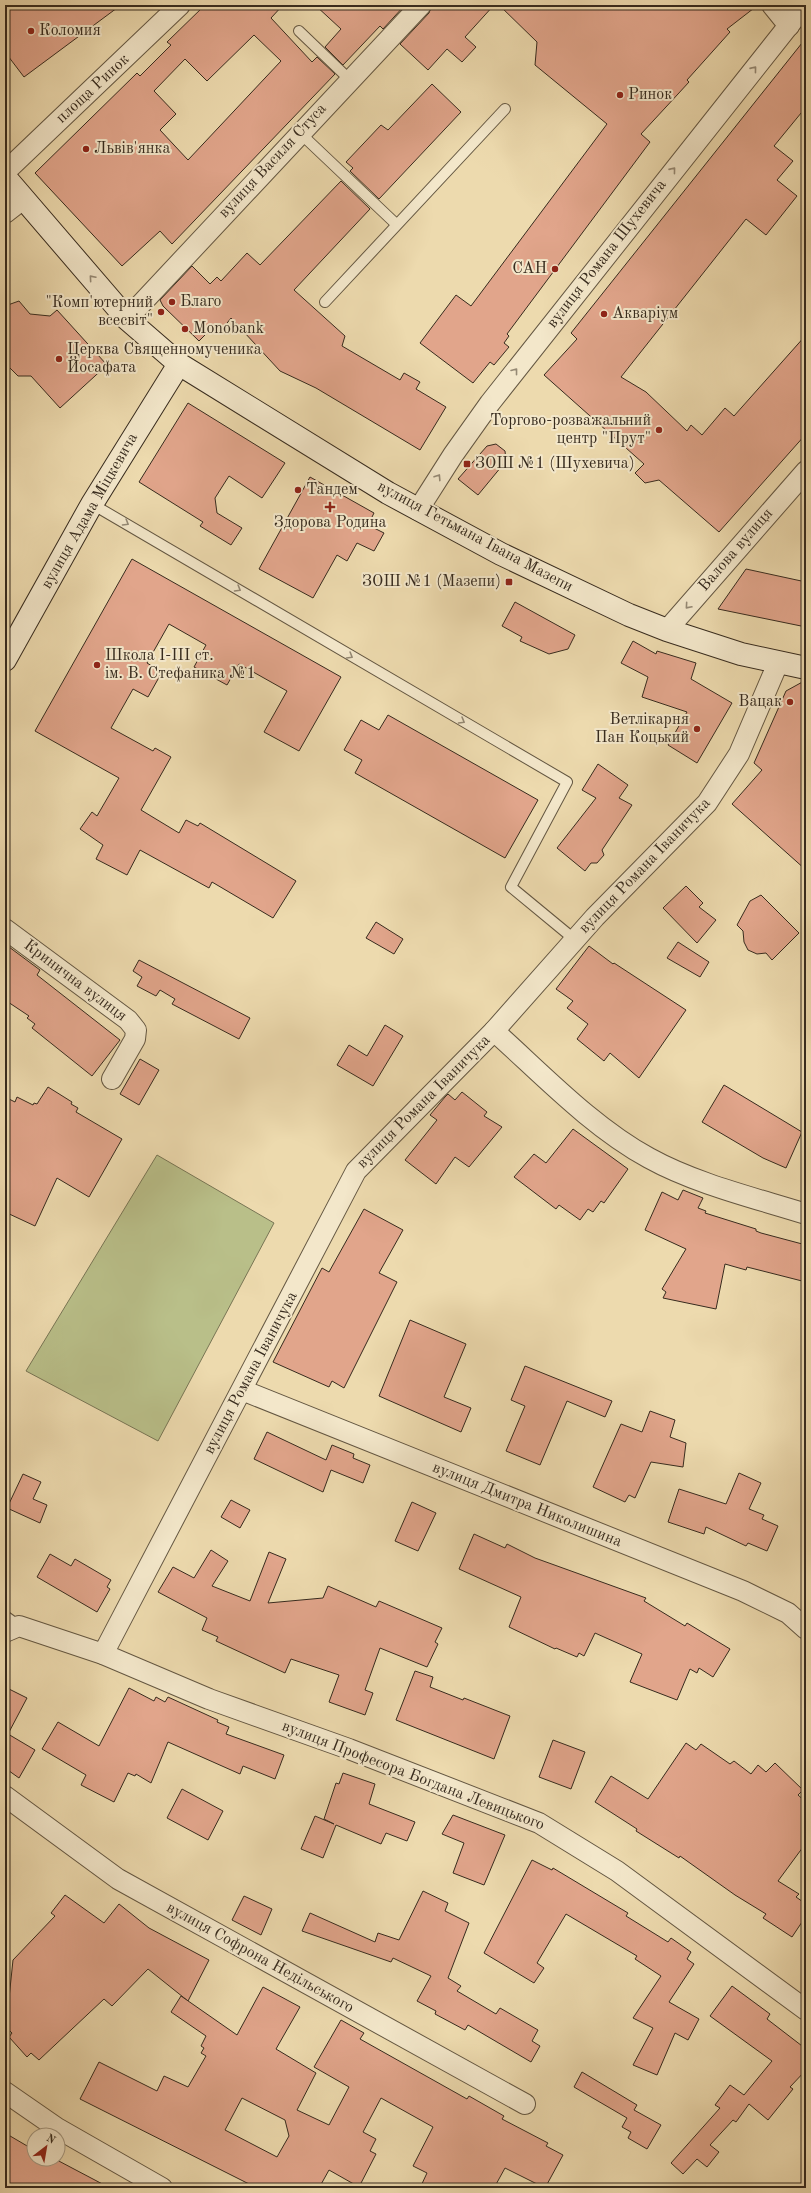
<svg xmlns="http://www.w3.org/2000/svg" width="811" height="2193" viewBox="0 0 811 2193" font-family="'Old Standard TT',serif">
<style>
.green{fill:#b9bf89;stroke:#787554}
.building{fill:#e1a58b;stroke:#372b1e;fill-rule:evenodd}
.lines{fill:none;stroke-linecap:round;stroke-linejoin:round}
.service-casing{stroke:#645742;stroke-width:12}
.minor-casing{stroke:#645742;stroke-width:22}
.secondary-casing{stroke:#372b1e;stroke-width:24}
.service{stroke:#f3e7ca;stroke-width:10}
.minor{stroke:#f3e7ca;stroke-width:20}
.secondary{stroke:#f3e7ca;stroke-width:22}
.oneway{stroke:#958974}
.poi-dot{fill:#8f2418;stroke:#f3e7ca;stroke-width:1.5}
.labels{text-anchor:middle;dominant-baseline:central;stroke-width:4;stroke-linejoin:round;paint-order:stroke}
.poi-label{font-size:16px;fill:#372b1e;stroke:#f3e7ca;text-anchor:start}
.street-label{font-size:16px;fill:#372b1e;stroke:#f3e7ca}
</style>
<rect width="100%" height="100%" fill="#eddaae"/>
<filter id="stains"><feTurbulence type="fractalNoise" baseFrequency=".005" numOctaves="4"/><feColorMatrix values="0 0 0 0 .2 0 0 0 0 .09 0 0 0 0 .02 0 0 0 .5 -.17"/></filter>
<radialGradient id="worn" r=".72"><stop offset=".6" stop-color="#630" stop-opacity="0"/><stop offset="1" stop-color="#630" stop-opacity=".3"/></radialGradient>
<path class="green" d="M157,1155l117,68 -116,218 -132,-70z"/>
<g class="building">
<path d="M5,5h116l-97,72 -19,-25z"/>
<path d="M205,5h78l-12,13 41,44 5,-5 18,17 -163,170 -12,-13 -38,35 -87,-93 102,-100 3,3 31,-31 -4,-3zM254,35l27,26 -93,99 -28,-30 16,-16 -22,-23 31,-32 22,22z"/>
<path d="M315,5h90l-22,24 -3,-3 -37,39 -18,-18 16,-18z"/>
<path d="M432,5h62l-29,32 11,10 -14,15 -15,-13 -19,21 -28,-26 29,-31z"/>
<path d="M499,5h259l-31,24 3,3 -43,48 2,2 -11,12 -37,40 9,8 -143,192 2,2 -5,7 5,4 -15,18 -4,-3 -17,21 -53,-40 36,-48 15,11 136,-182 -72,-59 2,-23z"/>
<path d="M806,38v69l-32,39 19,15 -16,19 20,16 -31,39 -20,-16 -125,158 25,15 41,39 4,-6 11,10 23,-27 9,8 72,-81v99l-87,98 -60,-52 -14,3 -10,-10 9,-9 -100,-89 33,-36 -6,-6z"/>
<path d="M432,84l29,28 -82,87 -29,-28 3,-3 -7,-6 35,-37 7,5z"/>
<path d="M341,181l29,28 -76,81 51,46 -3,10 58,34 4,-7 16,9 -4,7 30,18 -26,43 -104,-62 -36,-17 -49,-53 -7,9 -18,7 -7,7 -36,-35 -3,-6 32,-34 18,18 7,-7 4,4 26,-28 13,12z"/>
<path d="M19,301l11,13 20,2 7,-6 50,55 -47,43 -29,-32h-13l-13,-13v-57z"/>
<path d="M188,403l97,60 -23,35 -33,-22 -14,22 2,15 25,15 -11,17 -31,-19 3,-4 -64,-40z"/>
<path d="M496,444l9,7 1,10 -28,34 -20,-16 29,-33z"/>
<path d="M310,477l64,36 -6,12 16,8 -10,18 -17,-8 -10,18 -10,-6 -24,43 -54,-29z"/>
<path d="M132,559l209,118 -42,74 -35,-19 23,-41 -48,-27 -12,21 -33,-18 12,-22 -37,-21 -22,39 15,9 -14,25 -15,-8 -22,39 42,23 2,-3 16,9 -30,53 38,23 7,-13 12,6 2,-3 96,58 -23,37 -61,-36 -3,6 -69,-38 -13,25 -31,-16 7,-14 -23,-16 12,-17 5,4 22,-38 -84,-47z"/>
<path d="M746,569l60,13v45l-88,-18z"/>
<path d="M515,602l60,33 -7,14 -19,5 -29,-13 2,-4 -20,-11z"/>
<path d="M633,641l23,13 1,-3 39,12 -5,16 41,24 -35,60 -29,-18 19,-33 -45,-15 6,-20 -27,-14z"/>
<path d="M806,680v190l-74,-66 30,-34 -8,-7 32,-72z"/>
<path d="M388,715l150,85 -33,58 -150,-85 7,-13 -18,-10 17,-30 18,10z"/>
<path d="M598,764l30,21 -9,13 13,7 -30,45 2,5 -7,8h-6l-6,8 -28,-23 39,-50 -14,-8z"/>
<path d="M686,886l17,17 -4,4 17,13 -19,23 -34,-35z"/>
<path d="M761,895l38,38 -27,27 -6,-7 -9,1 -9,-4 -4,-8 -1,-11 -6,-6 13,-24z"/>
<path d="M376,922l27,17 -9,15 -28,-16z"/>
<path d="M678,942l31,20 -9,15 -33,-19z"/>
<path d="M5,944l35,26 -3,5 83,65 -28,36 -60,-48 3,-4 -8,-6 2,-2 -24,-16z"/>
<path d="M589,946l24,18 1,-1 72,47 -47,68 -29,-25 -6,8 -27,-22 11,-15 -21,-16 6,-7 -17,-12z"/>
<path d="M139,960l111,58 -11,21 -67,-35 3,-5 -15,-9 -4,6 -19,-10 5,-9 -9,-6z"/>
<path d="M385,1025l18,11 -30,50 -36,-21 12,-20 18,11z"/>
<path d="M140,1059l19,11 -20,35 -19,-11z"/>
<path d="M724,1085l78,47 -16,36 -23,-10 -61,-36z"/>
<path d="M48,1087l24,15 -1,2 7,4 -2,4 46,27 -33,58 -32,-19 -22,48 -30,-14v-115l10,5 2,-5 16,8 1,-2 3,1z"/>
<path d="M462,1092l25,20 -3,4 18,11 -33,40 -14,-10 -19,27 -31,-24 32,-40 -7,-5 15,-18 3,-3 7,6z"/>
<path d="M573,1129l55,40 -24,34 -3,-2 -8,11 -5,-3 -8,11 -21,-15 -3,4 -42,-32 20,-23 12,9z"/>
<path d="M683,1190l20,8 -5,10 8,3 -1,2 51,16v2l5,2 45,12v37l-59,-15 -1,3 -21,-6 -9,45 -53,-11 3,-6 -4,-3 24,-40 -41,-19 17,-38 16,8z"/>
<path d="M364,1209l39,21 -24,43 18,9 -53,106 -12,-7 -3,6 -56,-25 49,-94 7,4z"/>
<path d="M410,1320l56,24 -22,53 27,11 -10,24 -82,-36z"/>
<path d="M525,1366l87,35 -7,16 -38,-16 -27,64 -34,-14 19,-45 -14,-6z"/>
<path d="M650,1411l25,9 -5,17 16,6 -3,24 -32,-5 -16,36 -6,-3 -4,7 -32,-15 28,-63 21,8z"/>
<path d="M267,1432l59,28 6,-15 22,9 -1,4 17,7 -7,18 -32,-13 -8,22 -69,-33z"/>
<path d="M739,1473l22,10 -12,26 15,6 -2,4 16,7 -11,25 -19,-8 -2,3 -40,-19 -2,7 -36,-12 11,-33 47,15z"/>
<path d="M23,1474l18,8 -8,17 14,6 -7,18 -33,-15z"/>
<path d="M231,1500l19,10 -10,18 -19,-11z"/>
<path d="M412,1502l24,11 -18,38 -23,-10z"/>
<path d="M474,1534l31,14 2,-4 28,14 111,40 -2,3 41,25 2,-3 43,26 -17,28 -14,-9 -2,5 -7,-4 -13,31 -47,-18 12,-28 -47,-21 -11,23 -5,-3 -2,4 -21,-9 -1,1 -46,-22 12,-30 -62,-28z"/>
<path d="M211,1550l17,11 -16,25 38,15 19,-49 17,7 -18,44 55,-5 5,-12 48,21 3,-6 63,27 -7,14 3,2 -11,23 -47,-19 -15,42 8,3 -8,22 -36,-13 10,-27 -48,-16 -6,14 -69,-32 2,-4 -16,-7 5,-12 -49,-26 15,-25 21,11z"/>
<path d="M50,1554l21,12 4,-7 36,21 -4,7 3,2 -13,23 -60,-35z"/>
<path d="M415,1671l18,6 -3,10 33,13 1,-2 46,18 -16,43 -98,-39z"/>
<path d="M5,1687l22,11 -19,36 27,16 -16,28 -14,-10z"/>
<path d="M129,1688l25,13 2,-4 9,5 3,-5 50,23 -1,2 12,5 -3,7 58,21 -9,24 -32,-13 -3,8 -72,-32 -17,41 -15,-9 -1,2 -7,-3 -14,29 -33,-17 5,-10 -44,-26 16,-27 41,24z"/>
<path d="M553,1740l32,12 -14,37 -32,-12z"/>
<path d="M686,1743l10,7 5,-6 29,20 4,-3 17,13 7,-9 8,7 9,-9 28,27 -5,5 8,7v41l-28,38 21,13 -3,3 10,7v12l-14,21 -29,-19 3,-4 -31,-19 -55,-39 -1,2 -43,-27 1,-2 -42,-27 16,-26 37,23z"/>
<path d="M343,1773l32,11 -6,20 46,18 -8,19 -21,-8 -5,11 -45,-19 -13,33 -22,-9 14,-33 19,8 -10,-5 12,-36 3,1z"/>
<path d="M182,1789l41,22 -15,29 -41,-22z"/>
<path d="M453,1815l52,20 -21,50 -31,-12 11,-30 -22,-9z"/>
<path d="M532,1860l20,10 1,-2 75,45 -2,3 42,26 3,-4 20,14 -4,7 7,5 -25,38 30,17 -11,21 -13,-7 -18,42 -24,-10 20,-37 -20,-10 28,-42 -26,-17 2,-3 -71,-42 -29,49 7,5 -10,15 -50,-30z"/>
<path d="M423,1891l25,12 -3,8 24,12 -21,55 13,8 -4,5 39,23 4,-6 38,22 -6,11 8,5 -9,16 -63,-37 -3,5 -30,-16 1,-3 -19,-10 14,-25 -38,-18 -2,4 -89,-31 8,-18 65,29 3,-9 21,7z"/>
<path d="M65,1895l39,28 15,-19 30,24 60,32 -21,41 -40,-32 -36,37 -8,-7 -65,61 -8,-7 -4,4 -18,-20 3,-4 -6,-6 7,-67 42,-44 -4,-3z"/>
<path d="M244,1896l28,13 -11,26 -29,-15z"/>
<path d="M732,1986l38,28 -3,5 39,30v21l-16,17 3,2 -25,31 -19,-16 -13,18 -3,-2 -23,25 9,7 -12,15 -10,-8 -14,15 -12,-11 49,-55 -5,-3 15,-20 14,10 28,-34 -62,-45z"/>
<path d="M263,1987l37,20 -24,42 40,24 -19,37 32,15 20,-38 -35,-20 27,-47 23,13 -4,6 107,60 2,-3 35,20 -2,3 46,24 -2,3 17,9 -18,33 -40,-20 -11,20h-74l7,-15 -14,-7 20,-39 -52,-29 -18,34 13,7 -6,12 6,3 -17,33 -30,-17 -10,18h-62l-177,-89 19,-37 58,29 7,-15 24,11 18,-31 -5,-3 3,-5 -3,-2 5,-10 -35,-24 10,-16 56,39zM242,2098l43,22 4,16 -12,21 -52,-27z"/>
<path d="M582,2072l55,33 -3,5 27,15 -14,24 -19,-11 3,-6 -9,-5 5,-9 -53,-31z"/>
<path d="M5,2133l29,17v9h21l55,29h-105z"/>
</g>
<g class="lines">
<g class="service-casing">
<g id="service">
<path d="M299,31l50,48"/>
<path d="M300,133l96,91"/>
<path d="M325,302l180,-193"/>
<path d="M92,504l475,278 -56,105 63,52"/>
<path d="M5,1616l14,10"/>
</g>
</g>
<g class="minor-casing">
<g id="minor">
<path d="M772,5l17,21"/>
<path d="M5,172l175,-167"/>
<path d="M5,213l18,-14"/>
<path d="M127,319l294,-314"/>
<path d="M418,510l35,-55 37,-52 315,-398"/>
<path d="M667,630l139,-159"/>
<path d="M5,929l123,91 8,10 -1,9 -23,40"/>
<path d="M494,1031c48,43 98,96 155,127 47,26 106,40 157,56"/>
<path d="M242,1390l501,201 45,22 18,16"/>
<path d="M5,1632l14,-6 84,28 106,45 140,50 190,74 78,48 189,139"/>
<path d="M103,1654l253,-483 138,-140 101,-114 112,-114 32,-49 39,-91"/>
<path d="M5,1796l113,83 407,225"/>
<path d="M5,2092l52,36 105,60"/>
</g>
</g>
<g class="secondary-casing">
<g id="secondary">
<path d="M5,177l122,142 52,45 209,129 113,61 128,61 38,15 74,24 65,14"/>
<path d="M5,660l87,-156 87,-140"/>
</g>
</g>
<use href="#service" class="service"/>
<use href="#minor" class="minor"/>
<use href="#secondary" class="secondary"/>
</g>
<defs><path id="oneway-chevron" d="M-2-3.5L2.5 0L-2 3.5" fill="none" stroke-width="1.6" stroke-linecap="round" stroke-linejoin="round"/></defs>
<g class="oneway">
<use href="#oneway-chevron" transform="translate(754 69) rotate(-51)"/>
<use href="#oneway-chevron" transform="translate(673 170) rotate(-51)"/>
<use href="#oneway-chevron" transform="translate(92 278) rotate(-131)"/>
<use href="#oneway-chevron" transform="translate(515 371) rotate(-52)"/>
<use href="#oneway-chevron" transform="translate(438 477) rotate(-57)"/>
<use href="#oneway-chevron" transform="translate(126 523) rotate(31)"/>
<use href="#oneway-chevron" transform="translate(238 589) rotate(31)"/>
<use href="#oneway-chevron" transform="translate(688 606) rotate(131)"/>
<use href="#oneway-chevron" transform="translate(350 656) rotate(31)"/>
<use href="#oneway-chevron" transform="translate(462 721) rotate(30)"/>
</g>
<g class="poi-dot">
<circle cx="31" cy="31" r="4"/>
<circle cx="620" cy="95" r="4"/>
<circle cx="86" cy="149" r="4"/>
<circle cx="555" cy="269" r="4"/>
<circle cx="172" cy="302" r="4"/>
<circle cx="161" cy="312" r="4"/>
<circle cx="604" cy="314" r="4"/>
<circle cx="185" cy="329" r="4"/>
<circle cx="59" cy="359" r="4"/>
<circle cx="659" cy="430" r="4"/>
<rect x="463" y="460" width="8" height="8" rx="2"/>
<circle cx="298" cy="490" r="4"/>
<path d="M328 501h4v4h4v4h-4v4h-4v-4h-4v-4h4z"/>
<rect x="505" y="578" width="8" height="8" rx="2"/>
<circle cx="97" cy="665" r="4"/>
<circle cx="790" cy="702" r="4"/>
<circle cx="697" cy="729" r="4"/>
</g>
<g class="labels">
<g class="poi-label">
<text x="39" y="31">Коломия</text>
<text x="628" y="95">Ринок</text>
<text x="94" y="149">Львів'янка</text>
<text x="547" y="269" text-anchor="end">САН</text>
<text x="180" y="302">Благо</text>
<text x="153" y="303" text-anchor="end">"Комп'ютерний<tspan x="153" dy="18">всесвіт"</tspan></text>
<text x="612" y="314">Акваріум</text>
<text x="193" y="329">Monobank</text>
<text x="67" y="350">Церква Священномученика<tspan x="67" dy="18">Йосафата</tspan></text>
<text x="651" y="421" text-anchor="end">Торгово-розважальний<tspan x="651" dy="18">центр "Прут"</tspan></text>
<text x="475" y="464">ЗОШ №1 (Шухевича)</text>
<text x="306" y="490">Тандем</text>
<text x="330" y="523" text-anchor="middle">Здорова Родина</text>
<text x="501" y="582" text-anchor="end">ЗОШ №1 (Мазепи)</text>
<text x="105" y="656">Школа I-III ст.<tspan x="105" dy="18">ім. В. Стефаника №1</tspan></text>
<text x="782" y="702" text-anchor="end">Вацак</text>
<text x="689" y="720" text-anchor="end">Ветлікарня<tspan x="689" dy="18">Пан Коцький</tspan></text>
</g>
<g class="street-label">
<text transform="translate(93 89) rotate(-43)">площа Ринок</text>
<text transform="translate(273 161) rotate(-47)">вулиця Василя Стуса</text>
<text transform="translate(607 254) rotate(-52)">вулиця Романа Шухевича</text>
<text transform="translate(90 511) rotate(-60)">вулиця Адама Міцкевича</text>
<text transform="translate(475 537) rotate(28)">вулиця Гетьмана Івана Мазепи</text>
<text transform="translate(736 550) rotate(-49)">Валова вулиця</text>
<text transform="translate(645 866) rotate(-46)">вулиця Романа Іваничука</text>
<text transform="translate(75 981) rotate(37)">Кринична вулиця</text>
<text transform="translate(424 1102) rotate(-45)">вулиця Романа Іваничука</text>
<text transform="translate(251 1373) rotate(-62)">вулиця Романа Іваничука</text>
<text transform="translate(527 1505) rotate(22)">вулиця Дмитра Николишина</text>
<text transform="translate(413 1776) rotate(21)">вулиця Професора Богдана Левицького</text>
<text transform="translate(260 1958) rotate(29)">вулиця Софрона Недільського</text>
</g>
</g>
<rect width="811" height="2193" fill="none" stroke="#eddaae" stroke-width="20"/>
<rect x="6" y="6" width="799" height="2181" fill="none" stroke="#372b1e" stroke-width="2"/>
<rect x="10" y="10" width="791" height="2173" fill="none" stroke="#372b1e"/>
<g transform="translate(46 2147) rotate(31)"><circle r="19" fill="#f3e7ca" stroke="#a89c85"/>
<path d="M0-3L7 15L0 10L-7 15Z" fill="#8f2418"/>
<text y="-6" font-size="11" font-weight="bold" text-anchor="middle" fill="#372b1e">N</text>
</g>
<rect width="100%" height="100%" filter="url(#stains)"/>
<rect width="100%" height="100%" fill="url(#worn)"/>
</svg>
